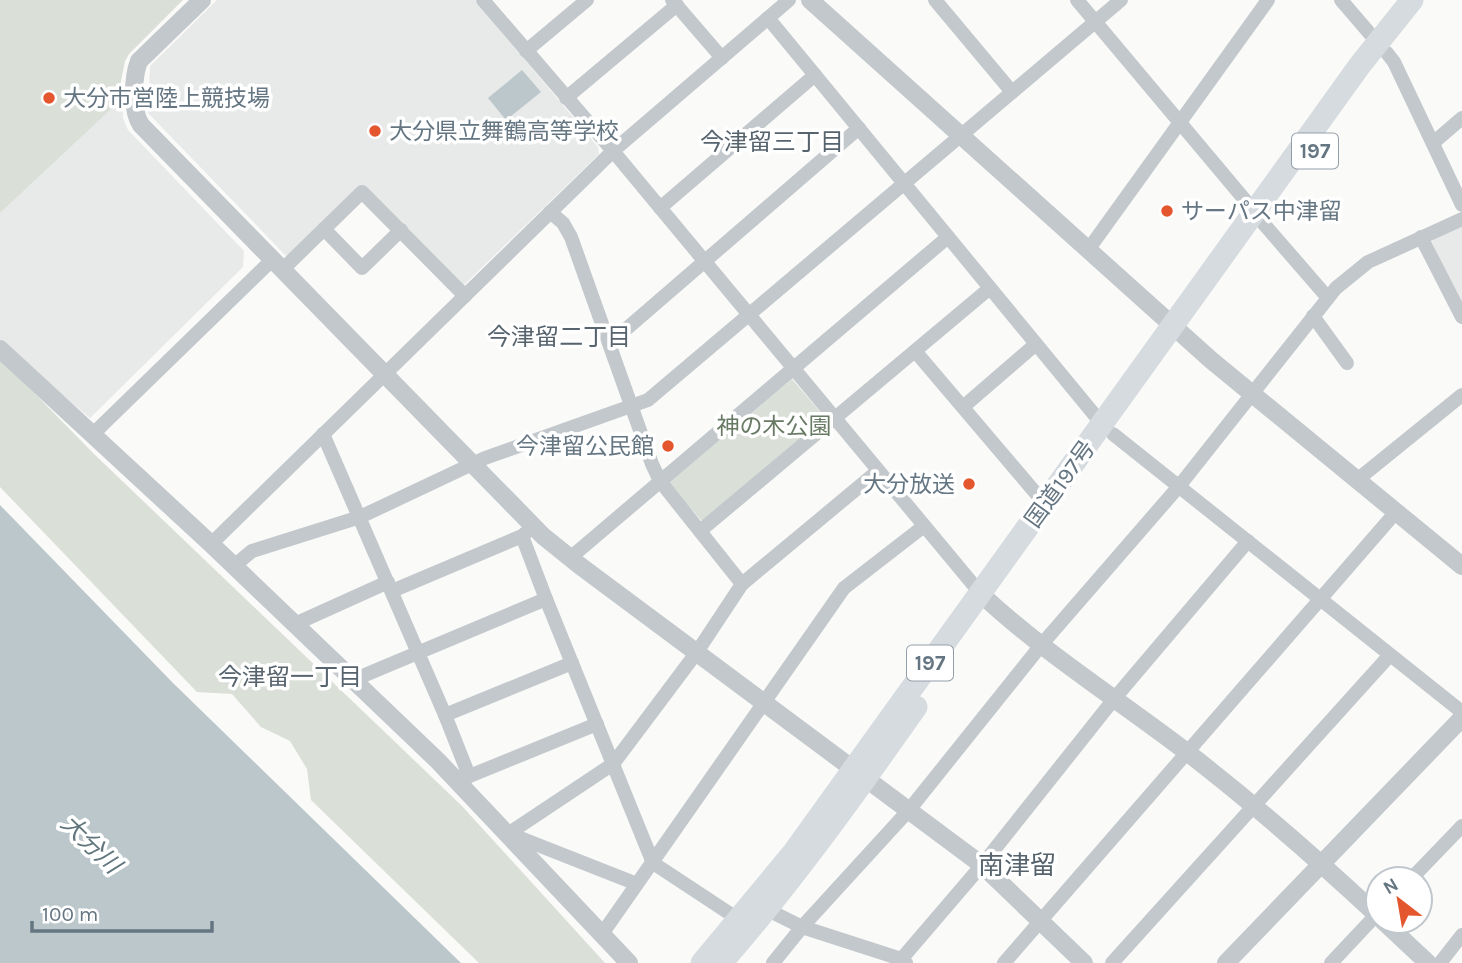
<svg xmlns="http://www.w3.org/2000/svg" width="1462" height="963" viewBox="0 0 1462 963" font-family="Karla,'Noto Sans JP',sans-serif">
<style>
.built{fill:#e8e9e9}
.green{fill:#dadfd7}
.water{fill:#bbc7cb}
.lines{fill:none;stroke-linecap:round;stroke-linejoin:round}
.minor{stroke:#c3c8cc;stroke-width:14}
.tertiary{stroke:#c3c8cc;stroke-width:18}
.trunk{stroke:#d6dbdf;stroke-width:23}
.poi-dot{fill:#e4572e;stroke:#fff;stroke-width:2.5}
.labels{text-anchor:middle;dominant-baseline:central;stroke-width:7;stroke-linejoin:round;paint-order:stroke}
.shield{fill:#fff;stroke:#939fa8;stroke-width:2}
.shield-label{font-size:21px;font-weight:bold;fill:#657683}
.poi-label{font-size:23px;fill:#657683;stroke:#fff;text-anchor:start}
.park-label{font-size:23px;fill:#687a64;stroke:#fff}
.street-label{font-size:23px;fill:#657683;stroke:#fff}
.neighbourhood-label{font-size:24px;fill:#57646e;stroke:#fff}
.water-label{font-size:24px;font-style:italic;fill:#60757c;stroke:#fff}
.quarter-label{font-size:26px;fill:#57646e;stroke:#fff}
</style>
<rect width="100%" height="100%" fill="#fafaf8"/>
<g class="built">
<path d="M217,0h258l123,147 1,7 -135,131h-6l-96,-98 -74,71 -140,-145 2,-47z"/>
<path d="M123,98v20l5,12 116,121 -1,16 -153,151 -53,-44 -37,-34v-127z"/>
<path d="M1462,224v83l-30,-65 3,-5z"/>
</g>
<g class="green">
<path d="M0,0h183l-54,54 -4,7 -6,30 4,7 -123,115z"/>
<path d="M0,358l94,96 368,352 143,157h-126l-168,-163 -4,-31 -17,-28 -29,-14 -29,-33 -35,-2 -197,-205z"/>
<path d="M792,379l30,35 2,3 -1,6 -117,97h-5l-32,-37z"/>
</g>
<g class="water">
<path d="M522,70l19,22 -35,28 -18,-22z"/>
<path d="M0,505l173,178 288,280h-461z"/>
</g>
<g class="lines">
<g class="minor">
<path d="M483,0l130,151 368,443"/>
<path d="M672,0l50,58"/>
<path d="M935,0l77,92"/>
<path d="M1077,0l178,212"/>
<path d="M1341,0l36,42"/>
<path d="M768,18l334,406"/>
<path d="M526,51l61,-51"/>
<path d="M1387,53l7,9 68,143"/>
<path d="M566,98l111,-93"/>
<path d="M1433,143l29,-25"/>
<path d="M660,208l155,-133"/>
<path d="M550,212l13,11 8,14 81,227 8,17 82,103"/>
<path d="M1263,223l65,75"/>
<path d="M324,229l38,39 39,-38"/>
<path d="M1421,237l41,80"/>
<path d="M1088,250l180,-250"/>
<path d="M282,270l80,-78 103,104"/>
<path d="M1313,316l34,47"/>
<path d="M610,343l249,-215"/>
<path d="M915,351l130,153"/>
<path d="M963,407l73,-63"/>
<path d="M93,434l179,-174"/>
<path d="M323,434l122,281 21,53 -2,19"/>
<path d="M1113,434l349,278"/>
<path d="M1357,480l105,-85"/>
<path d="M700,531l290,-243"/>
<path d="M522,536l24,63 107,264 85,56"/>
<path d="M211,544l402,-393 176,-151"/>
<path d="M570,558l378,-321"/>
<path d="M234,566l18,-15 108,-34 125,-59 163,-58 473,-400"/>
<path d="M392,591l130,-55 7,-6"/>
<path d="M295,624l93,-42"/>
<path d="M353,680l193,-81"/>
<path d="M445,715l127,-52"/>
<path d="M467,777l130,-53"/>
<path d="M508,834l105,-70 84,-112 45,-68 136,-113"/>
<path d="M510,834l127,50 207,-296 80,-62"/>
<path d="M1411,879l51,-53"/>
<path d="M768,910l34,17 99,32 5,4"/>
<path d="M602,934l35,-50"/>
<path d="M773,963l29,-36 107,-117 133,-166 138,-159 156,-197 32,-26 94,-43"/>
<path d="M898,963l84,-98 132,-166 134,-158"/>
<path d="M1004,963l392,-451"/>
<path d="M1112,963l278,-308"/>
<path d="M1331,963l47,-50"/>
<path d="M1440,963l22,-28"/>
</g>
<g class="tertiary">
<path d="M202,0l-63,61c-6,16 -8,49 2,64l402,411 36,29 403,300 102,98"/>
<path d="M810,0l401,360 251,206"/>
<path d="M0,349l211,195 227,217 191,202"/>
<path d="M981,594c63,59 138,106 207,159 66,51 129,106 190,163"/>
<path d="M1383,921l45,42"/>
<path d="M1226,963l236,-245"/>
</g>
<g class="trunk">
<path d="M702,963l92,-111 566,-787 52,-65"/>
<path d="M721,963c71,-81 133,-168 195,-256"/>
</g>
</g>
<g class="poi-dot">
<circle cx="49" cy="98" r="7"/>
<circle cx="375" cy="131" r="7"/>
<circle cx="1167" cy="211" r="7"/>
<circle cx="668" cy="446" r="7"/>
<circle cx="969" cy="484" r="7"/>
</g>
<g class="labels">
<g class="shield">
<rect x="1292" y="133.5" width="46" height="35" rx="5"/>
<rect x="907" y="645.5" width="46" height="35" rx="5"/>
</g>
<g class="shield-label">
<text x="1315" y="151">197</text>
<text x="930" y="663">197</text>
</g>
<g class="poi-label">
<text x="63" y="98">大分市営陸上競技場</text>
<text x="389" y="131">大分県立舞鶴高等学校</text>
<text x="1181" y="211">サーパス中津留</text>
<text x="654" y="446" text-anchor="end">今津留公民館</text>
<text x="955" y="484" text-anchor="end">大分放送</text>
</g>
<g class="park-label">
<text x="774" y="426">神の木公園</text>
</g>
<g class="street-label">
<text transform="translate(1060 484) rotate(-54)">国道197号</text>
</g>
<g class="neighbourhood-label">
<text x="772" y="142">今津留三丁目</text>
<text x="559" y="337">今津留二丁目</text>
<text x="290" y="677">今津留一丁目</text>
</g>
<g class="water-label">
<text transform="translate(91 844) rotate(44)">大分川</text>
</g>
<g class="quarter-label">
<text x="1017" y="865">南津留</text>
</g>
</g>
<g transform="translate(1399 900) rotate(329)"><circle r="33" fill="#ffffff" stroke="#c1c8cd" stroke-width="2"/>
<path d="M0-5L12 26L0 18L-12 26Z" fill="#e4572e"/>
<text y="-10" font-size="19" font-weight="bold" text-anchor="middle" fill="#657683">N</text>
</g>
<path d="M32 921v10h180v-10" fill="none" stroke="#657683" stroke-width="3.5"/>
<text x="42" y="921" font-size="21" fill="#657683" stroke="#ffffff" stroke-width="5" paint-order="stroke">100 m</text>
</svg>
